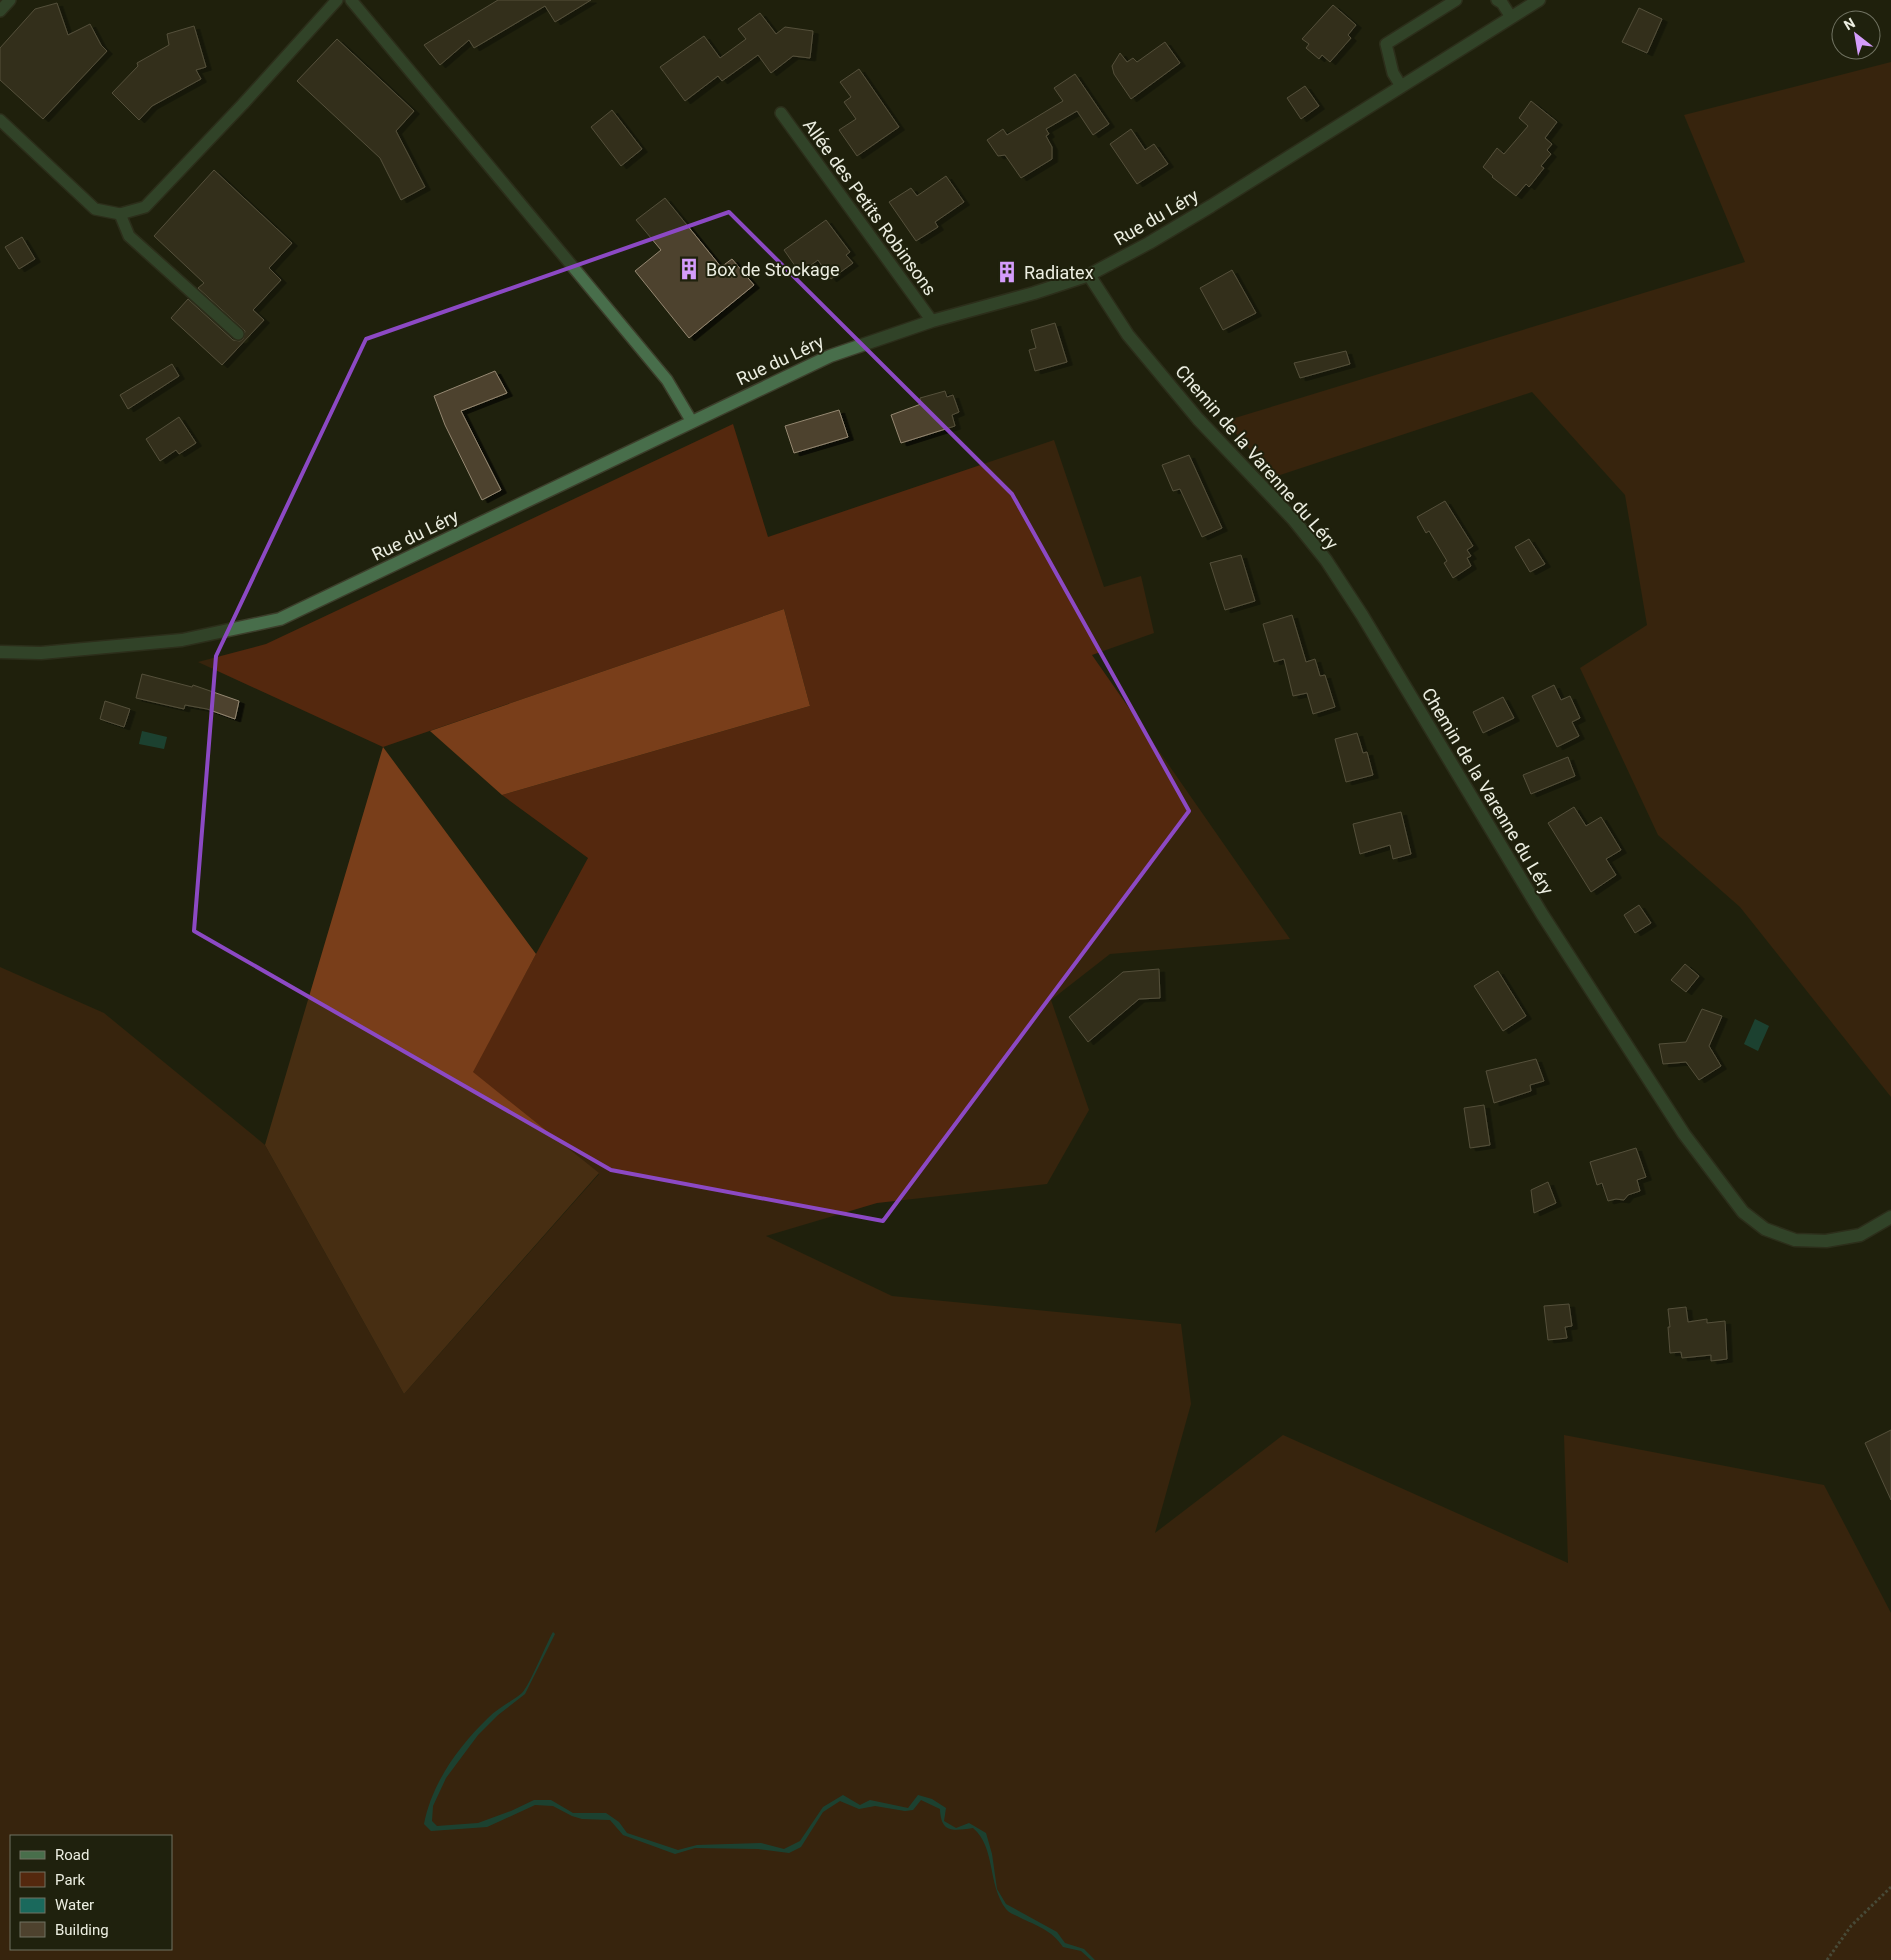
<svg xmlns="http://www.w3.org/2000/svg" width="1891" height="1960" viewBox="0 0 1891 1960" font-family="Roboto,sans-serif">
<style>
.green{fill:#54280e;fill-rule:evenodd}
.forest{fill:#793e1a}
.water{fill:#1a695c}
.building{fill:#4e422e;stroke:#958872;filter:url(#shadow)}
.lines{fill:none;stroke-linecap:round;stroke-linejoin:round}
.service-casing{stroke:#3c3e2b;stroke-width:14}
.minor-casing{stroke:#3c3e2b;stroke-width:15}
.path{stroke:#7a7c6b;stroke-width:3;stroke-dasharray:2.5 2.5;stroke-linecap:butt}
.service{stroke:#486e4b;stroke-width:11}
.minor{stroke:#486e4b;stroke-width:12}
.marked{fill:none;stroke:#8c49c4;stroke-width:4;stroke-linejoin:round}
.labels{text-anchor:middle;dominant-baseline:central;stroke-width:4;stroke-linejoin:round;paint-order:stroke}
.street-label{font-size:18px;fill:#eceee1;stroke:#1f210d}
.poi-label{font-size:18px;fill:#eceee1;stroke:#1f210d;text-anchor:start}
</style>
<defs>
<filter id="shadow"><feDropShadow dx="5.5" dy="3" stdDeviation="0" flood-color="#0009"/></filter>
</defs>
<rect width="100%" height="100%" fill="#1f210d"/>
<g class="green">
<path d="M1891,62v1035l-151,-190 -82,-72 -78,-167 67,-43 -22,-130 -93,-103 -258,85 -49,-56 520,-159 -61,-147z"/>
<path d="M733,424l35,113 286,-97 50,147 37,-11 13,57 -62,22 198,284 -180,15 -59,46 38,110 -42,74 -170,19 -111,33 126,60 289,28 10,80 -36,129 128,-98 285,128 -4,-128 260,50 67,128v347h-1891v-993l104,46 161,132 139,249 195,-220 -127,-102 116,-214 -86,-63 308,-89 -26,-97 -401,138 -185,-85 68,-18zM11,1836h160v113h-160z"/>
</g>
<g class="forest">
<path d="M784,609l26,97 -308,89 -72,-64z"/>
<path d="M383,747l153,207 -63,118 126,101 -195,221 -139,-249z"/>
</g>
<g class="water">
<path d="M142,731l25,6 -3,12 -25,-5z"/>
<path d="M1755,1019l14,7 -11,25 -14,-7z"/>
<path d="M553,1632l2,2 -30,60 -27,21 -20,20 -32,43 -13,28 -1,15 5,5 41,-3 33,-12 23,-11h17l22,13h33l13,9 8,11 51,17 19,-5 64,-2 23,6 16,-8 23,-34 20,-12 17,10 10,-5 38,8 10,-13 14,4 14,9 -2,13 12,7 13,-5 17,10 6,21 5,35 9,15 51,28 8,11 19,6 11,11h-4l-10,-9 -18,-4c-11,-17 -26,-21 -44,-30 -4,-2 -10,-4 -13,-8 -19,-25 -10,-62 -33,-81 -21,3 -32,5 -33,-19l-19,-9 -8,10 -8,1 -30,-5 -16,3 -19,-8 -17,11 -22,35 -12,6 -31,-4 -63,-1 -20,6 -52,-19 -13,-15 -28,-1 -10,-3 -19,-10 -18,-1 -48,22 -56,4 -7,-7c8,-41 34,-77 64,-106 10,-10 23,-16 34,-25 8,-8 24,-49 31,-61z"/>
</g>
<g class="building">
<path d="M498,0h93l-36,22 -10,-16 -71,42 -5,-8 -29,25 -16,-20z"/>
<path d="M57,3l11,32 22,-11 11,21 6,6 -64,68 -43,-39v-32l35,-39z"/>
<path d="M1333,5l23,20 -8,10 3,3 -21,24 -8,-7 -3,4 -13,-11 3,-4 -7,-5z"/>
<path d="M1639,8l23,11 -15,34 -25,-11z"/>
<path d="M760,13l16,21 9,-7 28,4 -3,27 -17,-2 -22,17 -13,-18 -36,26 -4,-5 -33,25 -25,-34 44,-31 16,22 26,-19 -8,-10z"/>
<path d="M194,26l12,41 -10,3 5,9 -49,27 -13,14 -27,-27 26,-27 -1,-3 32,-18 -2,-11z"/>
<path d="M337,39l77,72 -18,20 29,56 -24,13 -21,-42 -83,-77z"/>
<path d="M1165,42l15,21 -49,36 -17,-25 -2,-8 8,-13 7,9 6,-4 4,4z"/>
<path d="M859,69l40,58 -42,29 -18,-26 17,-11 -12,-17 7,-5 -11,-15z"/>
<path d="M1075,74l34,50 -16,11 -16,-24 -31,18 3,5 -3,2 6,11v12l-31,19 -16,-23 -7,1 -11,-16 16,-11 4,6 56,-34 -9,-13z"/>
<path d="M1305,86l14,20 -18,13 -14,-21z"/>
<path d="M1531,101l26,21 -12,16 7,6 -5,6 4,4 -10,12 3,2 -15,19 -3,-3 -10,12 -24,-19 1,-1 -10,-9 14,-19 7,6 24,-28 -9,-8z"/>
<path d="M612,110l30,39 -21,17 -30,-39z"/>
<path d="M1131,129l14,21 9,-6 14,20 -31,20 -27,-40z"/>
<path d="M214,170l78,73 -23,25 12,12 -28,30 11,10 -42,45 -51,-47 17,-19 45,41 7,1 3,-2 2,-8 -47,-43 6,-5 -50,-47z"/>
<path d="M946,176l18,26 -29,20 3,5 -22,14 -27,-39 22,-14 6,8z"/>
<path d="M665,198l56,69 11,-8 22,26 -65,53 -54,-67 26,-21 -25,-30z"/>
<path d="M826,220l24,32 -4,3 7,8 -22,16 -13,-19 -18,13 -16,-23z"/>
<path d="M22,237l13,22 -16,10 -14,-22z"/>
<path d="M1232,270l24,43 -33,17 -23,-42z"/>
<path d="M1055,323l12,39 -32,9 -6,-21 7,-2 -5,-18z"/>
<path d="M1346,351l4,13 -50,14 -6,-15z"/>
<path d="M172,364l7,12 -51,33 -8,-14z"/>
<path d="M495,371l12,22 -46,18 40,79 -19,10 -37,-75 -11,-29z"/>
<path d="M945,391l2,6 6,-2 6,17 -7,3 3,11 -54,17 -10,-28 30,-11 -1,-6z"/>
<path d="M839,410l9,27 -54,16 -9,-27z"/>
<path d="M179,417l17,26 -17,11 -3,-4 -16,11 -14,-22z"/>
<path d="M1189,455l33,73 -20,9 -22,-48 -7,2 -11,-26z"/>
<path d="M1445,501l28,45 -6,4 4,6 -4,2 4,8 -18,12 -9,-15 3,-2 -18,-30 -3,2 -9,-16z"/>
<path d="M1529,539l16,25 -15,8 -15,-25z"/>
<path d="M1241,555l14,46 -30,9 -15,-47z"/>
<path d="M1292,615l14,47 9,-3 5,17 5,-1 10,32 -22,7 -6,-21 -14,3 -9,-37 -10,3 -11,-38z"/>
<path d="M142,674l50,13 1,-2 46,16 -4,18 -28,-10 -22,-4 -1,4 -48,-11z"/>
<path d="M1554,685l7,15 9,-4 10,22 -8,4 7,14 -22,11 -25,-51z"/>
<path d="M1503,697l11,21 -31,15 -10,-21z"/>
<path d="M105,701l25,8 -6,18 -24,-8z"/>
<path d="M1357,733l6,20 4,-1 6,23 -27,7 -11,-43z"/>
<path d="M1568,757l7,19 -44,18 -8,-19z"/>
<path d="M1574,807l12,19 15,-9 20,33 -15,9 10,16 -25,17 -43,-69z"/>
<path d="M1401,812l10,42 -18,5 -3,-14 -30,9 -7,-30z"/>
<path d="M1639,905l12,18 -16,10 -11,-18z"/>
<path d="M1685,964l14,12 -13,16 -15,-12z"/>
<path d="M1159,969l1,29 -21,1 -51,43 -19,-25 54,-45z"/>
<path d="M1498,971l28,45 -23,15 -29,-45z"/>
<path d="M1702,1009l20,7 -13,30 12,20 -22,14 -13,-18 -23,2 -4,-20 27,-2z"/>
<path d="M1536,1059l8,22 -14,4 1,6 -37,12 -8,-32z"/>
<path d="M1484,1105l6,40 -20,3 -6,-40z"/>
<path d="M1636,1148l10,29 -9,3 3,11 -12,4 -4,5 -8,-1 -8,2 -6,-18 -5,2 -7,-23z"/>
<path d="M1548,1182l8,21 -22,10 -3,-23z"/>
<path d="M1569,1304l3,22 -7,1 2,11 -19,2 -4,-34z"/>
<path d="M1686,1307l2,15 19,-3v4l18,-2 2,38 -16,2v-6l-29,3 -1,-6 -11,1 -2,-26h2l-2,-18z"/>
<path d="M1891,1430v70l-26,-57z"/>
</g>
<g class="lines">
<g class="service-casing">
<g id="service">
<path d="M351,0l316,380 25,42"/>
<path d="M1497,0l5,3 9,14"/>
<path d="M0,11l10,-11"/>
<path d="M1401,86l-8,-13 -7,-29 70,-44"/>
<path d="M781,113l151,208"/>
<path d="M0,120l95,89 25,5 25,-7 98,-103 94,-104"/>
<path d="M120,214l9,22 109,98"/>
</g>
</g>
<g class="minor-casing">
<g id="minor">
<path d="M1089,275l39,60 70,84 95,100 33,41 36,55 180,299 142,220 59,78 22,17 30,11 31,1 34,-6 31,-18"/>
<path d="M0,652l41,1 141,-13 98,-21 550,-263 102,-35 102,-28 55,-18 60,-32 62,-37 328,-206"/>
</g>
</g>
<path class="path" d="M1827,1960l24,-34 40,-39"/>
<use href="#service" class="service"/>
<use href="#minor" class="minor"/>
</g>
<path d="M0 0H1891V1960H0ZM729,212l283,282 177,317 -306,410 -272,-51 -417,-239 22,-275 150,-317z" fill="#1f210d" fill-opacity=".55" fill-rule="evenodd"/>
<path class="marked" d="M729,212l283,282 177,317 -306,410 -272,-51 -417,-239 22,-275 150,-317z"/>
<defs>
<g id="building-bare" transform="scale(1.725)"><path d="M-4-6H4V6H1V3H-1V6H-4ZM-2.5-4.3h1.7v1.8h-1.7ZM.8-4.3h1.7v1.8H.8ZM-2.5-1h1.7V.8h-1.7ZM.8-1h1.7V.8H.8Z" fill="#d49cfb" stroke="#1f210d" stroke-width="2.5" paint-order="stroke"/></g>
</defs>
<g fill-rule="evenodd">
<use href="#building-bare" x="689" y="269"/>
<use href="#building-bare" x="1007" y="272"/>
</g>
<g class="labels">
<g class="street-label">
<text transform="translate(870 207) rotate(54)">Allée des Petits Robinsons</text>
<text transform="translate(1156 217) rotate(-30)">Rue du Léry</text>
<text transform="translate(780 360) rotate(-25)">Rue du Léry</text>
<text transform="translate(1257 457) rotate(49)">Chemin de la Varenne du Léry</text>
<text transform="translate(415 535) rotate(-26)">Rue du Léry</text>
<text transform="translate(1488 791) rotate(59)">Chemin de la Varenne du Léry</text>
</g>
<g class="poi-label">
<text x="706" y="269">Box de Stockage</text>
<text x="1024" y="272">Radiatex</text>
</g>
</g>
<rect x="10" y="1835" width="162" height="115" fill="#1f210d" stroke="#717362"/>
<rect x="20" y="1851" width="25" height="8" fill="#486e4b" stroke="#717362"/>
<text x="55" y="1860" font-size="15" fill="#eceee1">Road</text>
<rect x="20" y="1872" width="25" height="15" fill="#54280e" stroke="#717362"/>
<text x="55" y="1885" font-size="15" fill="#eceee1">Park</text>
<rect x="20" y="1898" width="25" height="15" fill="#1a695c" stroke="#717362"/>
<text x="55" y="1910" font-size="15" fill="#eceee1">Water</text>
<rect x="20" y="1922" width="25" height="15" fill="#4e422e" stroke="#717362"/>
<text x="55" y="1935" font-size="15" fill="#eceee1">Building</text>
<g transform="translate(1856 35) rotate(329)"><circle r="24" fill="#1f210d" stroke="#717362"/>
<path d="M0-4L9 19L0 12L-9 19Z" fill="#d49cfb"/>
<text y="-8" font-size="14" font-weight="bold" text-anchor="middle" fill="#eceee1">N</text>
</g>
</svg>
